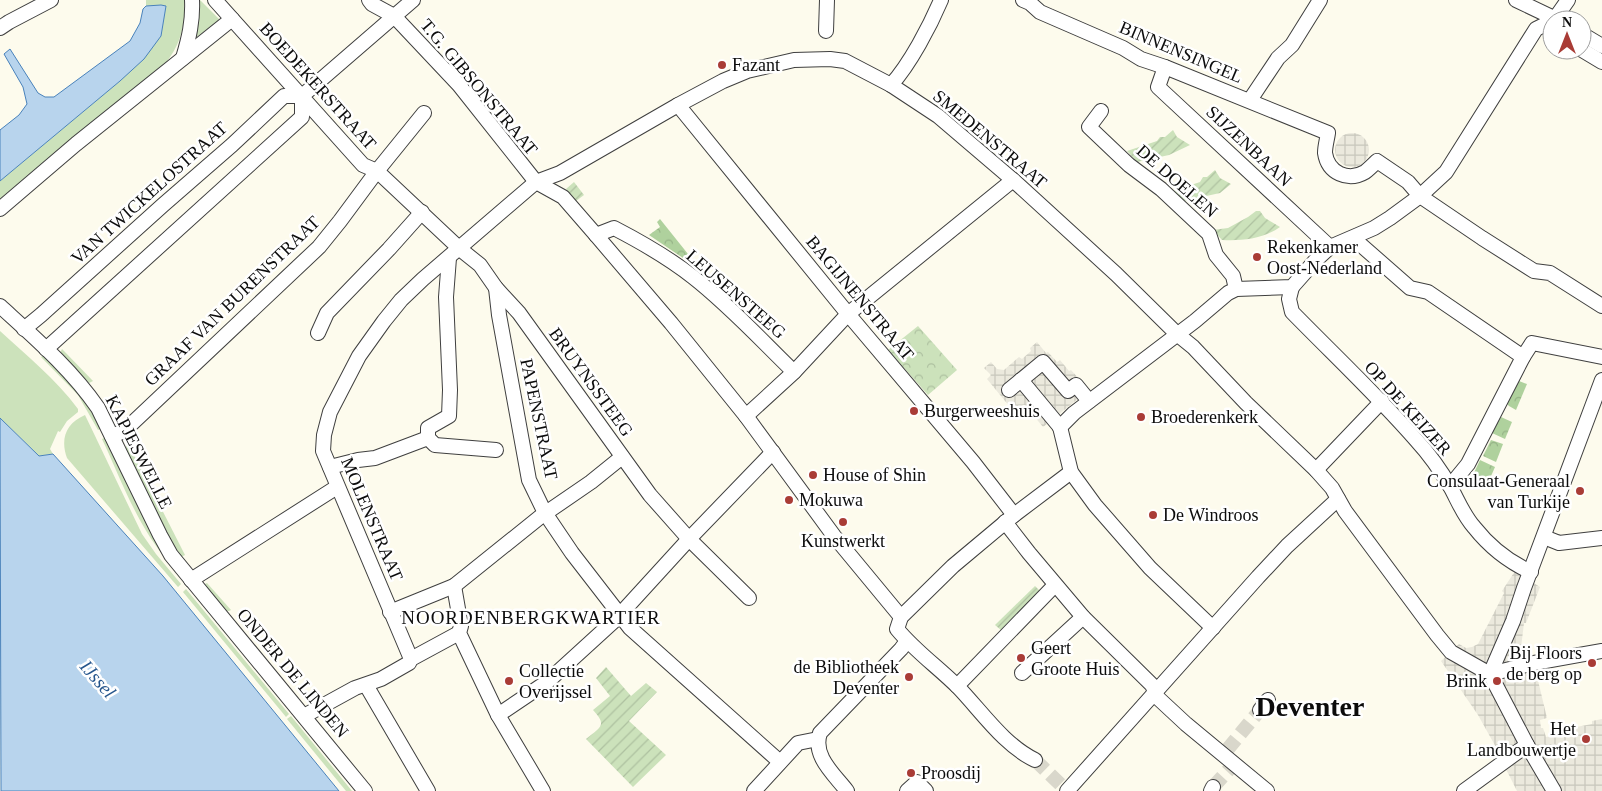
<svg xmlns="http://www.w3.org/2000/svg" width="1602" height="791" viewBox="0 0 1602 791" font-family="Georgia,serif">
<style>
.grass{fill:#cce2bb}
.forest{fill:url(#forest-crowns)}
.park{fill:url(#park-crowns)}
.garden{fill:url(#garden-furrows)}
.plaza{fill:url(#plaza-grid)}
.water{fill:#b8d4ed;stroke:#4982bb}
.lines{fill:none;stroke-linecap:round;stroke-linejoin:round}
.minor-tunnel{stroke:#d9d7cb;stroke-width:14;stroke-dasharray:14 7;stroke-linecap:butt}
.minor-casing{stroke:#3f3f3f;stroke-width:16}
.minor{stroke:#fff;stroke-width:14}
.poi-dot{fill:#a93c36;stroke:#fff;stroke-width:2}
.labels{text-anchor:middle;dominant-baseline:central;stroke-width:5;stroke-linejoin:round;paint-order:stroke}
.street-label{font-size:18px;fill:#0c0c0c;stroke:#fff}
.poi-label{font-size:18px;fill:#0c0c0c;stroke:#fff;text-anchor:start}
.neighbourhood-label{font-size:19px;letter-spacing:1px;fill:#0c0c0c;stroke:#fff}
.water-label{font-size:19px;font-style:italic;fill:#26568d;stroke:#fff}
.town-label{font-size:28px;font-weight:bold;fill:#0c0c0c;stroke:#fff}
</style>
<defs>
<pattern id="forest-crowns" width="20" height="18" patternUnits="userSpaceOnUse" patternTransform="scale(1.25)"><rect width="20" height="18" fill="#afd19d"/><path d="M2 6a3 3 0 1 1 6 0M12 15a3 3 0 1 1 6 0" fill="none" stroke="#95b286"/></pattern>
<pattern id="park-crowns" width="20" height="18" patternUnits="userSpaceOnUse" patternTransform="scale(1.25)"><rect width="20" height="18" fill="#cce2bb"/><path d="M2 6a3 3 0 1 1 6 0M12 15a3 3 0 1 1 6 0" fill="none" stroke="#aec1a0"/></pattern>
<pattern id="garden-furrows" width="10" height="10" patternUnits="userSpaceOnUse" patternTransform="scale(1.25)"><rect width="10" height="10" fill="#cce2bb"/><path d="M-1 1l2-2M0 10L10 0M9 11l2-2" fill="none" stroke="#aec1a0"/></pattern>
<pattern id="plaza-grid" width="8" height="8" patternUnits="userSpaceOnUse" patternTransform="scale(1.25)"><rect width="8" height="8" fill="#ebe9dd"/><path d="M0 4h8M4 0v8" fill="none" stroke="#c8c7bc"/></pattern>
</defs>
<rect width="100%" height="100%" fill="#fdfbed"/>
<g class="grass">
<path d="M146,0h40c-3,5 -1,13 -2,19 -2,19 -10,36 -23,49l-161,136v-23l120,-100 41,-45 5,-30h-20z"/>
<path d="M200,0l20,20 -25,18 4,-22z"/>
<path d="M0,331c27,25 56,48 78,78v3l-11,9 -7,11 -2,-1 -8,18 3,5 -14,2 -39,-38z"/>
<path d="M62,349l31,32 -4,2 -29,-30z"/>
<path d="M44,355l36,36 22,37 -4,2 -20,-35 -37,-38z"/>
<path d="M85,415l57,119 14,20 25,30 -3,3 -111,-129c-7,-19 -1,-35 18,-43z"/>
<path d="M106,437l50,105 7,13c-27,-33 -43,-78 -61,-116z"/>
<path d="M127,445h2l56,110 -4,2 -12,-16 -44,-93z"/>
<path d="M207,583l24,27 -2,1h-3l-20,-24 -1,-3z"/>
<path d="M186,589l103,125 -3,3 -103,-125z"/>
<path d="M291,716l61,75h-6l-59,-72z"/>
</g>
<g class="forest">
<path d="M660,219l28,35 -5,4 -34,-23 11,-8 -3,-5z"/>
<path d="M1519,381l8,3 -11,26 -7,-4 -2,-2z"/>
<path d="M1501,417l11,5 -7,17 -13,-6z"/>
<path d="M1491,440l12,4 -7,18 -13,-6z"/>
<path d="M1480,460l15,7 -7,16 -16,-6z"/>
</g>
<path class="park" d="M918,326l39,44 -29,25 -40,-45z"/>
<g class="garden">
<path d="M1173,130l4,7 13,8 -21,10 -32,7 -10,-11 30,-10 3,-4h5z"/>
<path d="M1215,170l5,8 11,6 -11,9 -41,9 -9,-10 30,-10 3,-5h4z"/>
<path d="M574,182l10,13 -8,6 -10,-12z"/>
<path d="M1256,211h4l5,7 15,9c-17,12 -38,14 -58,13l-9,-10 15,-2 20,-11z"/>
<path d="M1035,586l7,7 -40,38 -7,-6z"/>
<path d="M606,667l25,29 15,-13 11,9 -28,29 37,34 -33,32 -47,-48c14,-12 22,-13 7,-29l17,-14 -14,-18z"/>
</g>
<g class="plaza">
<circle cx="1352" cy="150" r="17"/>
<path d="M1037,342l9,11 2,-1 9,10 3,-2 9,11 2,-1 18,20 -46,37 -18,-22h-2l-9,7 -27,-33 4,-4 -7,-7 7,-6 6,7 7,1 15,-13 3,2 9,-8 -1,-3z"/>
<path d="M1515,571l25,16 -14,36h-2l-4,33 14,1 1,11 12,50 -7,2 1,8h2l3,9 25,-5v-4l21,-4v-3l10,-2v72h-85l-9,-18 -5,-7 -1,-8 -24,-43 -37,-54 18,-17 7,4 6,-1 6,-3 26,-51 -2,-2z"/>
</g>
<g class="water">
<path d="M161,5l5,1 -5,30 -17,23 -24,22 -120,100v-51l19,-15 8,-11 -4,-17 -19,-33 6,-5 28,44 7,4h9l76,-56 10,-18 3,-14 3,-3z"/>
<path d="M0,418l39,38 14,-2 110,122 176,215h-338z"/>
</g>
<g class="lines">
<g class="minor-tunnel">
<path d="M1227,750l33,-40"/>
<path d="M1035,760l28,27"/>
<path d="M1213,787l21,-23"/>
</g>
<g class="minor-casing">
<g id="minor">
<path d="M215,0l148,165 14,6 83,78 20,16 16,23 23,25 131,182 39,44 60,59"/>
<path d="M369,0l3,4 22,12 65,69 77,97 27,15 33,38 75,88 75,93 88,120 67,81"/>
<path d="M1023,0l7,3 10,9 83,36 18,11 24,8 163,66c-1,7 -3,13 -3,20 3,20 23,29 40,19 4,-3 8,-7 12,-11l31,21 12,14 62,42 52,33 16,2 52,33"/>
<path d="M1516,0l42,20"/>
<path d="M1554,20l14,-20"/>
<path d="M0,28l9,-6 42,-22"/>
<path d="M826,31l1,-31"/>
<path d="M1582,34l20,12"/>
<path d="M1582,50l20,12"/>
<path d="M183,58c6,-20 10,-37 9,-58"/>
<path d="M1165,67l-7,20 172,160"/>
<path d="M891,85c19,-21 39,-59 50,-85"/>
<path d="M1250,100l28,-42 14,-13 28,-45"/>
<path d="M678,105l170,209 125,148 41,53"/>
<path d="M1101,111l-12,16 40,38 32,24 48,45 7,21 17,21 3,13"/>
<path d="M0,209l76,-65 156,-125"/>
<path d="M596,235l18,-7c27,14 55,30 79,49 36,28 68,63 101,95"/>
<path d="M1353,238l57,50 18,4 95,65 -55,107 -18,22"/>
<path d="M1292,287l-3,12 3,13c42,43 86,84 125,129 13,14 24,30 34,47 7,13 13,28 23,39 15,19 35,35 57,45"/>
<path d="M496,288l3,27 30,165 16,33 27,40 58,75 150,134"/>
<path d="M0,306c35,32 71,63 98,102l62,127 11,20 194,236"/>
<path d="M24,329l17,-14 122,-110 69,-60 52,-49h18l111,-96"/>
<path d="M318,333l9,-20 62,-64 33,-37"/>
<path d="M46,349l256,-232v-21"/>
<path d="M1523,357l9,-14 70,14"/>
<path d="M1021,380l39,47"/>
<path d="M1009,390l34,-28 25,29 8,-6 13,16"/>
<path d="M746,416l48,-44 54,-58 165,-134"/>
<path d="M1060,427l14,-14 121,-92 33,-28 8,-4 56,-2 23,-26 15,-14 44,-19 16,-10 30,-22 26,-24 90,-143 16,-8"/>
<path d="M1060,427l11,45 24,33 55,63 63,60"/>
<path d="M112,436l12,-5 195,-184 21,-26 37,-50 47,-58"/>
<path d="M428,438v-10l21,-12 1,-26 -4,-93 3,-39"/>
<path d="M428,438l7,7 61,5"/>
<path d="M330,467l28,-7 17,-2 53,-20"/>
<path d="M1316,470l66,-69"/>
<path d="M1005,522l24,31 54,64 69,68 6,13 28,26 81,67"/>
<path d="M1544,537l15,6 43,-5"/>
<path d="M191,580l146,-93"/>
<path d="M454,586l7,40 -2,7 39,82 45,76"/>
<path d="M390,612l64,-26 86,-69 51,-35 31,-25"/>
<path d="M411,659l-88,-208 1,-16 6,-23 29,-56 25,-35 17,-21 22,-21 113,-97 24,-9 118,-68 45,-24 24,-10 47,-11 36,-1 15,2 46,24 47,31 75,64 103,94 61,60 16,13 53,56 70,67 16,18 13,23 92,124 14,17 39,22"/>
<path d="M1022,673l61,-56"/>
<path d="M1490,674l23,-53 11,-33 78,-208"/>
<path d="M1490,674l37,71 27,46"/>
<path d="M1490,674l44,-11 68,-12"/>
<path d="M366,685l62,106"/>
<path d="M957,686l98,-101"/>
<path d="M1260,710l8,-10"/>
<path d="M498,715l49,-33 68,-62 74,-81 84,-87"/>
<path d="M304,716l51,-28 26,-9 28,-16 2,-4 48,-26"/>
<path d="M1035,760c-31,-15 -53,-48 -77,-73 -20,-20 -43,-36 -61,-58l4,-12 52,-51 61,-51 57,-43"/>
<path d="M754,791l44,-48 20,-4"/>
<path d="M847,791c-13,-17 -35,-35 -27,-58l81,-84 6,-8"/>
<path d="M907,791l10,-9 9,9"/>
<path d="M1067,791l191,-214 29,-31 51,-47"/>
<path d="M1211,791l2,-4"/>
<path d="M1464,791l63,-46"/>
</g>
</g>
<use href="#minor" class="minor"/>
</g>
<g class="poi-dot">
<circle cx="722" cy="65" r="5"/>
<circle cx="1257" cy="257" r="5"/>
<circle cx="914" cy="411" r="5"/>
<circle cx="1141" cy="417" r="5"/>
<circle cx="813" cy="475" r="5"/>
<circle cx="1580" cy="491" r="5"/>
<circle cx="789" cy="500" r="5"/>
<circle cx="1153" cy="515" r="5"/>
<circle cx="843" cy="522" r="5"/>
<circle cx="1021" cy="658" r="5"/>
<circle cx="1592" cy="663" r="5"/>
<circle cx="909" cy="677" r="5"/>
<circle cx="509" cy="681" r="5"/>
<circle cx="1497" cy="681" r="5"/>
<circle cx="1586" cy="739" r="5"/>
<circle cx="911" cy="773" r="5"/>
</g>
<g class="labels">
<g class="street-label">
<text transform="translate(1181 52) rotate(23)">BINNENSINGEL</text>
<text transform="translate(318 86) rotate(48)">BOEDEKERSTRAAT</text>
<text transform="translate(479 87) rotate(50)">T.G. GIBSONSTRAAT</text>
<text transform="translate(990 139) rotate(40)">SMEDENSTRAAT</text>
<text transform="translate(1249 146) rotate(43)">SIJZENBAAN</text>
<text transform="translate(1177 181) rotate(41)">DE DOELEN</text>
<text transform="translate(149 193) rotate(-42)">VAN TWICKELOSTRAAT</text>
<text transform="translate(736 294) rotate(41)">LEUSENSTEEG</text>
<text transform="translate(860 298) rotate(50)">BAGIJNENSTRAAT</text>
<text transform="translate(232 301) rotate(-44)">GRAAF VAN BURENSTRAAT</text>
<text transform="translate(591 382) rotate(54)">BRUYNSSTEEG</text>
<text transform="translate(1408 408) rotate(48)">OP DE KEIZER</text>
<text transform="translate(539 419) rotate(78)">PAPENSTRAAT</text>
<text transform="translate(139 452) rotate(63)">KAPJESWELLE</text>
<text transform="translate(372 519) rotate(67)">MOLENSTRAAT</text>
<text transform="translate(293 673) rotate(50)">ONDER DE LINDEN</text>
</g>
<g class="poi-label">
<text x="732" y="65">Fazant</text>
<text x="1267" y="247">Rekenkamer<tspan x="1267" dy="21">Oost-Nederland</tspan></text>
<text x="924" y="411">Burgerweeshuis</text>
<text x="1151" y="417">Broederenkerk</text>
<text x="823" y="475">House of Shin</text>
<text x="1570" y="481" text-anchor="end">Consulaat-Generaal<tspan x="1570" dy="21">van Turkije</tspan></text>
<text x="799" y="500">Mokuwa</text>
<text x="1163" y="515">De Windroos</text>
<text x="843" y="541" text-anchor="middle">Kunstwerkt</text>
<text x="1031" y="648">Geert<tspan x="1031" dy="21">Groote Huis</tspan></text>
<text x="1582" y="653" text-anchor="end">Bij Floors<tspan x="1582" dy="21">de berg op</tspan></text>
<text x="899" y="667" text-anchor="end">de Bibliotheek<tspan x="899" dy="21">Deventer</tspan></text>
<text x="519" y="671">Collectie<tspan x="519" dy="21">Overijssel</tspan></text>
<text x="1487" y="681" text-anchor="end">Brink</text>
<text x="1576" y="729" text-anchor="end">Het<tspan x="1576" dy="21">Landbouwertje</tspan></text>
<text x="921" y="773">Proosdij</text>
</g>
<g class="neighbourhood-label">
<text x="531" y="617">NOORDENBERGKWARTIER</text>
</g>
<g class="water-label">
<text transform="translate(98 679) rotate(49)">IJssel</text>
</g>
<g class="town-label">
<text x="1310" y="706">Deventer</text>
</g>
</g>
<g transform="translate(1567 35)"><circle r="24" fill="#ffffff" stroke="#9e9e9e"/>
<path d="M0-4L9 19L0 12L-9 19Z" fill="#a93c36"/>
<text y="-8" font-size="14" font-weight="bold" text-anchor="middle" fill="#0c0c0c">N</text>
</g>
</svg>
